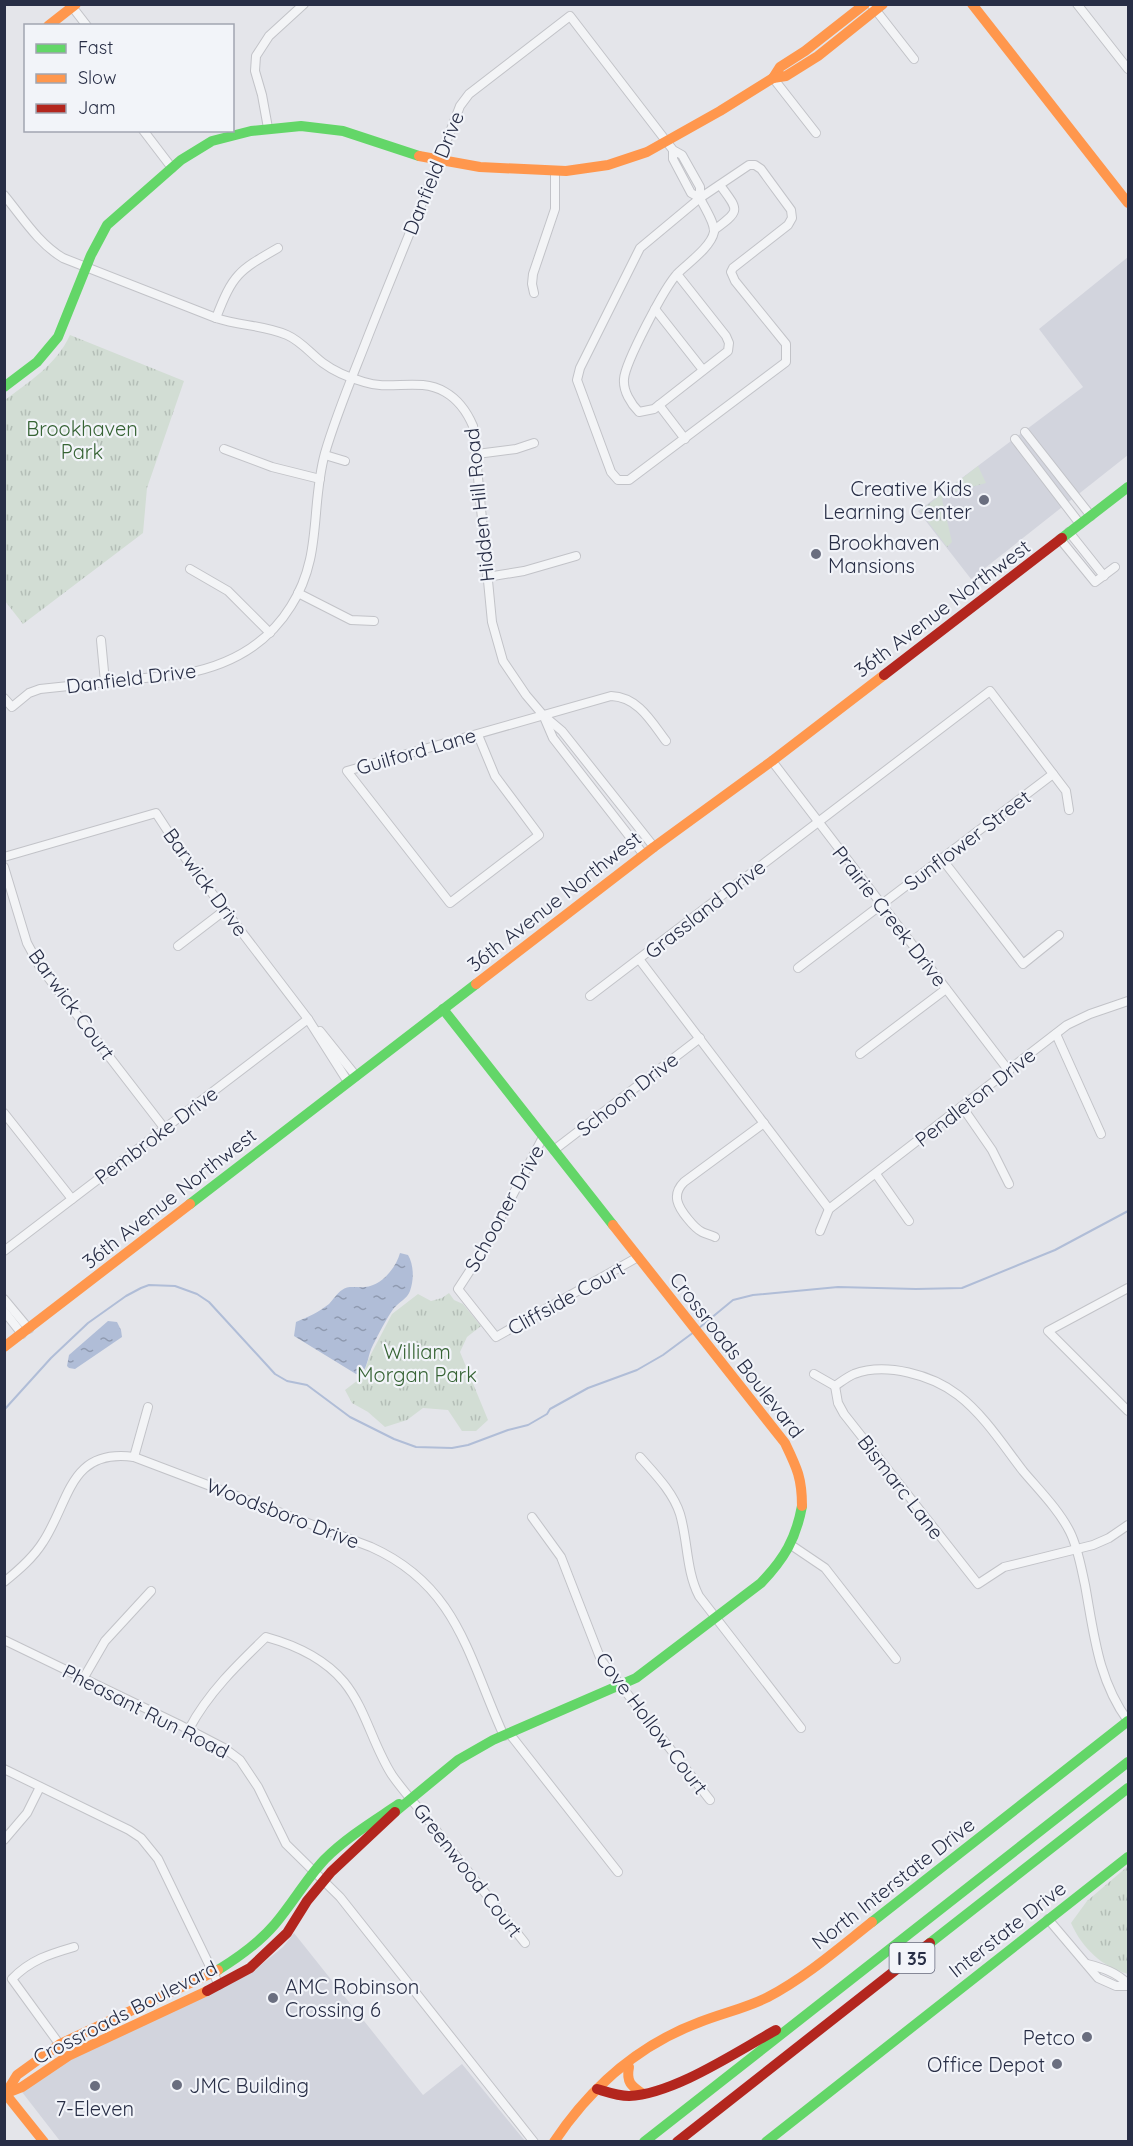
<svg xmlns="http://www.w3.org/2000/svg" width="1133" height="2146" viewBox="0 0 1133 2146" font-family="Quicksand,sans-serif">
<style>
.built{fill:#d2d4dd}
.grass{fill:url(#grass-tufts)}
.garden{fill:#d2ddd4}
.water{fill:url(#water-ripples)}
.lines{fill:none;stroke-linecap:round;stroke-linejoin:round}
.stream{stroke:#b0bdd7;stroke-width:2}
.street-casing{stroke:#c2c3c8;stroke-width:10}
.street{stroke:#f3f4f6;stroke-width:8}
.fast{stroke:#63d668;stroke-width:10}
.slow{stroke:#ff974d;stroke-width:10}
.jam{stroke:#b3261e;stroke-width:10}
.poi-dot{fill:#6a6e7f;stroke:#f2f4f9;stroke-width:2}
.labels{text-anchor:middle;dominant-baseline:central;stroke-width:4.5;stroke-linejoin:round;paint-order:stroke}
.shield{fill:#f2f4f9;stroke:#65697c;stroke-width:1.5}
.shield-label{font-size:18px;font-weight:bold;fill:#282e46}
.street-label{font-size:20px;fill:#282e46;stroke:#f2f4f9}
.park-label{font-size:20px;fill:#366334;stroke:#f2f4f9}
.poi-label{font-size:20px;fill:#282e46;stroke:#f2f4f9;text-anchor:end}
</style>
<defs>
<pattern id="grass-tufts" width="24" height="20" patternUnits="userSpaceOnUse" patternTransform="scale(1.5)"><rect width="24" height="20" fill="#d2ddd4"/><path d="M3 7l-1-3M5 7V3M7 7l1-3M15 17l-1-3M17 17v-4M19 17l1-3" fill="none" stroke="#b4beb7"/></pattern>
<pattern id="water-ripples" width="26" height="14" patternUnits="userSpaceOnUse" patternTransform="scale(1.5)"><rect width="26" height="14" fill="#b0bdd7"/><path d="M2 4q2-2 4 0t4 0M15 11q2-2 4 0t4 0" fill="none" stroke="#8f9ab0"/></pattern>
</defs>
<rect width="100%" height="100%" fill="#e4e5ea"/>
<g class="built">
<path d="M1128,257v198l-157,124 -53,-68 165,-124 -44,-58z"/>
<path d="M294,1933l129,162 39,-31 63,77h-465l-38,-49 40,-28 194,-95 27,-22z"/>
</g>
<g class="grass">
<path d="M70,335l114,46 -37,107 -4,45 -120,91 -18,-23v-201c25,-19 51,-35 65,-65z"/>
<path d="M978,466l8,17 -43,12 -1,4 10,43 -5,5 -27,-36z"/>
<path d="M449,1293l5,7 9,4 18,22 -14,11 -7,15 28,68 -12,11h-14l-14,-21 -25,-2 -16,12 -22,7 -17,-15 -16,-9 -7,-13 17,-13 8,-21 22,-42 26,-20 13,7 11,-3z"/>
<path d="M1128,1866v108c-26,-7 -46,-26 -57,-51l16,-22z"/>
</g>
<path class="garden" d="M380,1369l13,9 -8,12 -14,-8z"/>
<g class="water">
<path d="M400,1253l8,2c6,10 6,25 2,36 -3,8 -11,11 -16,17 -8,11 -15,25 -21,37 -5,9 -5,22 -12,30l-5,-1 -62,-38 2,-14c12,-5 23,-10 33,-18 4,-4 8,-11 13,-14 6,-5 15,-2 23,-3 16,-1 31,-19 35,-34z"/>
<path d="M108,1321l9,1 4,8 1,7 -47,32 -6,-1 -2,-2 2,-11z"/>
</g>
<g class="lines">
<g class="stream">
<path d="M699,1328l34,-28 20,-5 85,-8 78,2 46,-1 93,-38 73,-39"/>
<path d="M4,1410l47,-52 37,-35 38,-27 15,-8 8,-3 26,1 22,8 12,8 66,72 12,7 20,4 43,32 44,22 22,8 36,1 16,-3 40,-15 20,-5 19,-11 3,-5 38,-21 49,-18 26,-15 31,-23"/>
</g>
<g class="street-casing">
<g id="street">
<path d="M70,4l17,22"/>
<path d="M871,4l43,55"/>
<path d="M1077,4l51,65"/>
<path d="M773,78l43,55"/>
<path d="M268,128l-6,-33 -7,-24 1,-15 13,-20 35,-32"/>
<path d="M143,130l29,38"/>
<path d="M749,165h6l6,4 30,41 1,8 -4,7 -55,43 -2,4 4,9 51,63v18l-157,118h-11l-7,-8 -34,-92 3,-12 60,-120 60,-50z"/>
<path d="M4,195c19,23 34,48 59,63l153,60c24,8 48,7 71,17 14,6 24,19 36,28 12,9 27,15 41,19 27,9 55,-5 81,10 14,8 22,20 28,34l19,196 11,39 23,34 17,20 19,16 92,116"/>
<path d="M714,230c27,-20 25,-19 6,-45"/>
<path d="M677,274l49,62 3,7 -1,8 -74,58 -15,3c-8,-8 -16,-21 -15,-33 1,-16 41,-93 54,-106 10,-10 33,-26 36,-41 1,-9 -10,-25 -14,-34"/>
<path d="M534,293l-2,-9 1,-10 22,-65v-38"/>
<path d="M655,309l48,61"/>
<path d="M216,318c17,-44 22,-47 62,-70"/>
<path d="M659,405l26,34"/>
<path d="M1025,432l66,84"/>
<path d="M1015,439l65,85"/>
<path d="M224,449l48,18 48,12"/>
<path d="M477,454l39,-5 18,-6"/>
<path d="M325,455l20,6"/>
<path d="M1069,532l35,44"/>
<path d="M1060,539l35,43 20,-15"/>
<path d="M190,569l38,22 42,42"/>
<path d="M487,577l37,-6 52,-15"/>
<path d="M298,593l53,27 23,1"/>
<path d="M101,640l4,42"/>
<path d="M4,698l8,9 17,-14 11,-4 143,-15c45,-8 84,-29 108,-68 32,-50 19,-99 34,-153 12,-41 29,-80 44,-119 30,-76 62,-151 91,-228l9,-12 101,-78 103,134 9,5 18,32v11l-9,-5 -18,-34v-9"/>
<path d="M544,717l9,21 91,117"/>
<path d="M478,735l17,41 44,59 -89,68 -103,-132 264,-75c27,1 40,25 55,45"/>
<path d="M772,761l237,310"/>
<path d="M4,857l152,-44 30,46 122,160 40,63"/>
<path d="M942,859l81,105 36,-29"/>
<path d="M4,867l23,76 13,24 125,162"/>
<path d="M178,946l47,-36"/>
<path d="M639,959l190,250"/>
<path d="M798,968l255,-194"/>
<path d="M590,996l400,-305 76,100 3,19"/>
<path d="M320,1031l36,45"/>
<path d="M1056,1034l45,100"/>
<path d="M860,1054l86,-65"/>
<path d="M963,1108l29,42 17,34"/>
<path d="M4,1113l68,86"/>
<path d="M543,1137l-57,109 -28,43 38,48 142,-80"/>
<path d="M554,1150l146,-112"/>
<path d="M876,1174l33,47"/>
<path d="M820,1231l9,-22 238,-184 23,-11 38,-13"/>
<path d="M715,1237c-4,-2 -9,-3 -13,-5 -6,-3 -10,-8 -14,-13 -10,-12 -17,-24 -4,-37l80,-59"/>
<path d="M4,1251l304,-232"/>
<path d="M1128,1288l-80,43 80,80"/>
<path d="M4,1299l25,30"/>
<path d="M4,1311l18,23"/>
<path d="M814,1374l21,12"/>
<path d="M835,1386c6,-4 12,-9 19,-12 32,-12 78,1 104,21 26,20 45,50 65,76 16,19 36,39 47,61 8,16 11,35 15,53 9,49 13,95 43,136"/>
<path d="M835,1386l3,17 6,11 134,170 26,-17 89,-22 16,-7 19,-13"/>
<path d="M134,1457l14,-50"/>
<path d="M640,1457c15,17 33,35 40,57 8,27 6,57 19,82l102,132"/>
<path d="M532,1517l29,40 40,103 109,140"/>
<path d="M791,1545l34,23 71,91"/>
<path d="M4,1582c15,-12 29,-24 39,-40 27,-41 26,-94 91,-85l237,90c87,39 97,110 133,189"/>
<path d="M4,1640l174,84 46,24 16,12 18,27 28,57 54,53 194,245"/>
<path d="M83,1679l22,-38 46,-50"/>
<path d="M189,1729c19,-36 48,-64 77,-92 29,8 58,21 78,45 22,27 29,64 48,93 11,16 25,31 37,46 31,41 64,82 96,122"/>
<path d="M509,1733l109,139"/>
<path d="M4,1769l125,61 12,8 17,21 61,126"/>
<path d="M4,1840l23,-27 13,-26"/>
<path d="M1048,1919l50,59 18,8h12"/>
<path d="M1087,1964c16,4 29,8 41,20"/>
<path d="M68,2056l-56,-77c18,-19 38,-25 62,-32"/>
</g>
</g>
<use href="#street" class="street"/>
<g class="fast">
<path d="M4,387l33,-25 21,-25 33,-82 16,-30 74,-65 31,-19 39,-10 50,-5 42,5 76,25"/>
<path d="M1062,538l66,-51"/>
<path d="M443,1009l170,216"/>
<path d="M190,1204l286,-220"/>
<path d="M395,1812l63,-52 35,-20 143,-62 125,-95c23,-24 35,-44 41,-77"/>
<path d="M872,1922l256,-201"/>
<path d="M930,1943l198,-155"/>
<path d="M218,1970c21,-13 41,-27 57,-46 18,-21 31,-45 50,-65 22,-22 49,-38 74,-55"/>
<path d="M644,2142l484,-380"/>
<path d="M766,2142l362,-285"/>
</g>
<g class="slow">
<path d="M972,4l156,199"/>
<path d="M48,26l28,-22"/>
<path d="M773,78l7,-11 25,-16 60,-47"/>
<path d="M419,156l61,11 86,4 42,-6 39,-13 73,-41 53,-33 13,-2 32,-20 65,-52"/>
<path d="M476,984l178,-137 118,-86 112,-86"/>
<path d="M613,1225l172,218c12,25 17,35 17,63"/>
<path d="M4,1347l186,-143"/>
<path d="M629,2067c-3,15 2,19 14,27"/>
<path d="M4,2092l40,50"/>
<path d="M6,2093l11,-18 43,-31 158,-74"/>
<path d="M4,2094l18,-7 46,-31 139,-65"/>
<path d="M554,2142c36,-54 84,-97 146,-120 23,-9 46,-14 68,-25 38,-20 71,-49 104,-75"/>
</g>
<g class="jam">
<path d="M884,675l178,-137"/>
<path d="M207,1991l43,-23 37,-35 20,-32 24,-29 64,-60"/>
<path d="M597,2089c10,3 21,7 32,7 45,-2 107,-44 147,-66"/>
<path d="M677,2142l253,-199"/>
</g>
</g>
<g class="poi-dot">
<circle cx="984" cy="500" r="6"/>
<circle cx="816" cy="554" r="6"/>
<circle cx="273" cy="1998" r="6"/>
<circle cx="1087" cy="2037" r="6"/>
<circle cx="1057" cy="2064" r="6"/>
<circle cx="177" cy="2085" r="6"/>
<circle cx="95" cy="2086" r="6"/>
</g>
<g class="labels">
<rect class="shield" x="889.5" y="1943" width="45" height="30" rx="4.5"/>
<g class="shield-label">
<text x="912" y="1958">I 35</text>
</g>
<g class="street-label">
<text transform="translate(433 173) rotate(-68)">Danfield Drive</text>
<text transform="translate(479 505) rotate(-96)">Hidden Hill Road</text>
<text transform="translate(942 608) rotate(-37)">36th Avenue Northwest</text>
<text transform="translate(131 678) rotate(-7)">Danfield Drive</text>
<text transform="translate(416 751) rotate(-16)">Guilford Lane</text>
<text transform="translate(967 840) rotate(-37)">Sunflower Street</text>
<text transform="translate(206 882) rotate(54)">Barwick Drive</text>
<text transform="translate(554 901) rotate(-38)">36th Avenue Northwest</text>
<text transform="translate(705 909) rotate(-38)">Grassland Drive</text>
<text transform="translate(890 916) rotate(52)">Prairie Creek Drive</text>
<text transform="translate(72 1004) rotate(54)">Barwick Court</text>
<text transform="translate(627 1094) rotate(-38)">Schoon Drive</text>
<text transform="translate(975 1097) rotate(-38)">Pendleton Drive</text>
<text transform="translate(156 1135) rotate(-37)">Pembroke Drive</text>
<text transform="translate(169 1198) rotate(-38)">36th Avenue Northwest</text>
<text transform="translate(504 1208) rotate(-61)">Schooner Drive</text>
<text transform="translate(566 1298) rotate(-29)">Cliffside Court</text>
<text transform="translate(737 1355) rotate(52)">Crossroads Boulevard</text>
<text transform="translate(901 1487) rotate(52)">Bismarc Lane</text>
<text transform="translate(283 1513) rotate(21)">Woodsboro Drive</text>
<text transform="translate(146 1711) rotate(27)">Pheasant Run Road</text>
<text transform="translate(652 1723) rotate(53)">Cove Hollow Court</text>
<text transform="translate(468 1870) rotate(52)">Greenwood Court</text>
<text transform="translate(893 1883) rotate(-38)">North Interstate Drive</text>
<text transform="translate(1007 1929) rotate(-38)">Interstate Drive</text>
<text transform="translate(125 2012) rotate(-27)">Crossroads Boulevard</text>
</g>
<g class="park-label">
<text x="82" y="428">Brookhaven<tspan x="82" dy="23">Park</tspan></text>
<text x="417" y="1351">William<tspan x="417" dy="23">Morgan Park</tspan></text>
</g>
<g class="poi-label">
<text x="972" y="488">Creative Kids<tspan x="972" dy="23">Learning Center</tspan></text>
<text x="828" y="542" text-anchor="start">Brookhaven<tspan x="828" dy="23">Mansions</tspan></text>
<text x="285" y="1986" text-anchor="start">AMC Robinson<tspan x="285" dy="23">Crossing 6</tspan></text>
<text x="1075" y="2037">Petco</text>
<text x="1045" y="2064">Office Depot</text>
<text x="189" y="2085" text-anchor="start">JMC Building</text>
<text x="95" y="2108" text-anchor="middle">7-Eleven</text>
</g>
</g>
<rect width="1133" height="2146" fill="none" stroke="#282e46" stroke-width="12"/>
<rect x="24" y="24" width="210" height="108" fill="#f2f4f9" stroke="#a1a5b1" stroke-width="1.5"/>
<rect x="36" y="44" width="30" height="9" fill="#63d668" stroke="#a1a5b1" stroke-width="1.5"/>
<text x="78" y="54" font-size="18" fill="#282e46">Fast</text>
<rect x="36" y="74" width="30" height="9" fill="#ff974d" stroke="#a1a5b1" stroke-width="1.5"/>
<text x="78" y="84" font-size="18" fill="#282e46">Slow</text>
<rect x="36" y="104" width="30" height="9" fill="#b3261e" stroke="#a1a5b1" stroke-width="1.5"/>
<text x="78" y="114" font-size="18" fill="#282e46">Jam</text>
</svg>
